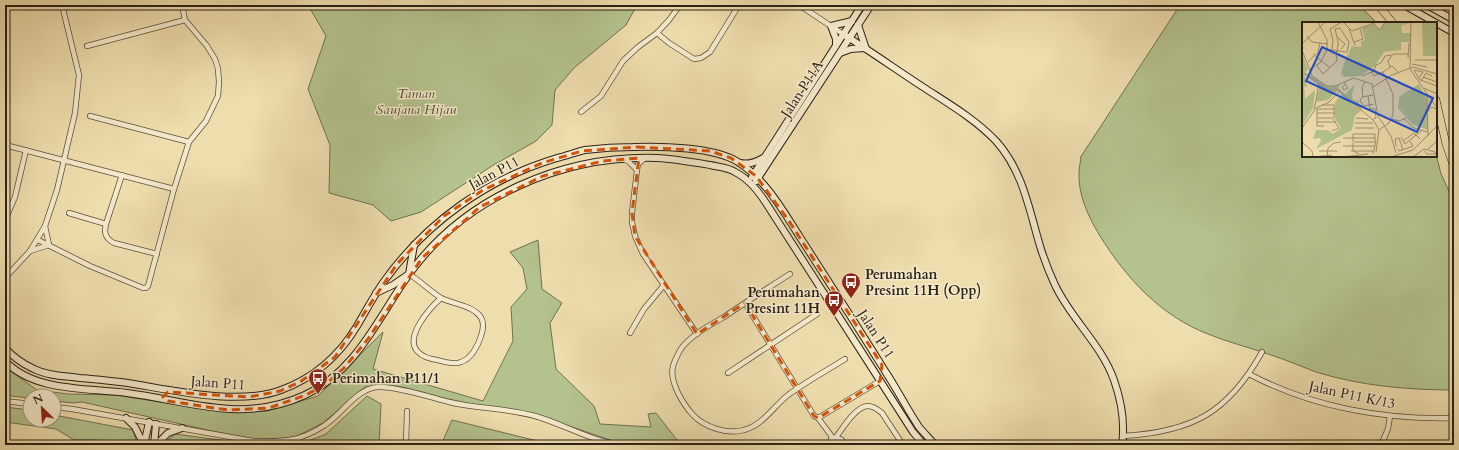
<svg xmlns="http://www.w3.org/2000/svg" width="1459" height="450" viewBox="0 0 1459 450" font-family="Cardo,serif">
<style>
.green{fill:#b4c28d;stroke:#6f7252}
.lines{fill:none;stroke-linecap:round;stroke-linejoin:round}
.street-casing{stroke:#5b503c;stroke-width:6}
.secondary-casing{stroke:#2a2117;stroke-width:8}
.primary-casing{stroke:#2a2117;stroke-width:8}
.street{stroke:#f4e9ca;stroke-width:4.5}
.secondary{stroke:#f4e9ca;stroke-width:6}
.primary{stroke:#eeddad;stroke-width:7}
.marked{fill:none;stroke:#d5530d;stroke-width:3;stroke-dasharray:8 5;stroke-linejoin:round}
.labels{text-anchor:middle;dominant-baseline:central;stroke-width:3;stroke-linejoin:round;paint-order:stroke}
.street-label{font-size:14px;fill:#2a2117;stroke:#f4e9ca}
.park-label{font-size:14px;font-style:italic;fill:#53513a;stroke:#f4e9ca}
.poi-label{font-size:14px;font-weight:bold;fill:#2a2117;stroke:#f4e9ca;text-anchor:start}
.inset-road{fill:none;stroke:#a09271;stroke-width:1}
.view{fill:#1d4ed8;fill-opacity:0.15;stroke:#1d4ed8;stroke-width:2}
.inset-edge{fill:none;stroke:#2a2117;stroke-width:2}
</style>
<rect width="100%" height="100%" fill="#eeddad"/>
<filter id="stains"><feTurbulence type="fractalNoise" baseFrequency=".005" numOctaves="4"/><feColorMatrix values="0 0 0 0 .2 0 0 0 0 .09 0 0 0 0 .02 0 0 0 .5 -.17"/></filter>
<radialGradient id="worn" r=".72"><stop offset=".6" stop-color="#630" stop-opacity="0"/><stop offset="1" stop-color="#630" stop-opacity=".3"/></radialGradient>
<g class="green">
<path d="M308,5h329l-11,20 -52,43 -19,22 -3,35 -16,16 -44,25 -71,46 -30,9 -18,-16 -44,-12 1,-48 -22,-56 18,-53z"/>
<path d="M1180,5h179l18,18h-74v133h133v-2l5,20 13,28v188c-46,0 -93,-4 -138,-18 -16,-6 -32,-13 -48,-18 -20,-7 -41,-12 -60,-20 -47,-18 -82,-56 -108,-98 -14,-23 -26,-50 -19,-77l-1,-1z"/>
<path d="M538,240l4,49 20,14 -12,20 6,46 38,37 6,18 51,3 -3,-13 8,-1 25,32h-38l-27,-3 -44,-15 -181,-41 -26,1 -42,36 -28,14 -36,3 -47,-9 -130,-29 -9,1 -19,-2v-5h-24v2l-19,-2 -6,-6v-23l32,23 31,4 48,1 107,17 44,-1 51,-15 65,-64 -10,37 110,32 30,-60 -2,-34 16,-18 -4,-21 -13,-16z"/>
<path d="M367,396l14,8 -2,41h-81l28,-11z"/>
<path d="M5,407l25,3v10h24v-5l79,15 4,13 -14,-1 -1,3h-23l-2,-5h-23l-18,-11 -51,-7z"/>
<path d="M452,420l102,25h-113z"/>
<path d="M175,434l83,11h-96z"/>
</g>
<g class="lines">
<g class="street-casing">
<g id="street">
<path d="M799,5l44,29"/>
<path d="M657,33l12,10 25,16 7,-1 9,-6 29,-47"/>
<path d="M87,46l98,-26"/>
<path d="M581,112l20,-16 22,-35 15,-14 19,-14 12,-13 11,-15"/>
<path d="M90,116l99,26"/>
<path d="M5,145l169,44"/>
<path d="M644,159l-6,5 -1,6 -5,43v9l3,14 8,18 54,80"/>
<path d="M625,160l3,1 9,9"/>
<path d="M122,175l-16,49c-2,9 -1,14 8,19l43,11"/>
<path d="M69,213l37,11"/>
<path d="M5,220l10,-23 11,-47"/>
<path d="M38,240l52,26 53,22h3l2,-2 26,-97 15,-47 17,-21 12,-25 1,-14 -1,-13 -3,-10 -8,-13 -22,-26 -3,-15"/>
<path d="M30,251l19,-6 -4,-19"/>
<path d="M409,274c11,7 21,17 32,24 12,6 30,7 39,18 5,6 3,14 1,20 -3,10 -10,23 -20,26 -7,3 -17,0 -24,-2 -7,-1 -14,-3 -19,-8 -15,-15 13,-45 23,-54"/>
<path d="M790,274c-22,14 -44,28 -66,43 -14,8 -29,16 -40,28 -4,4 -9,15 -11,21 -4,16 10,38 20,49 11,12 35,20 51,15 19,-5 29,-23 44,-35 18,-13 38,-24 57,-36"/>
<path d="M5,278l25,-27 15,-25 12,-36 18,-77 4,-38 -17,-70"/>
<path d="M745,303l69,113 4,2 15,20"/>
<path d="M630,333l14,-24 20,-24"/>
<path d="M728,373l89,-59"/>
<path d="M1249,374c62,33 135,46 205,44"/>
<path d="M5,401l25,3"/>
<path d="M54,407l18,2 181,32c29,1 47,1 72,-16 16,-10 32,-37 53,-38 18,-1 52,10 71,15 28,7 58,6 86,14 31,9 57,26 89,29"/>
<path d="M818,418l62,-37"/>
<path d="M1123,436c69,-4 105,-23 139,-84"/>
<path d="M836,437c7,-9 20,-31 32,-31 6,0 10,4 14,7l21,32"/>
<path d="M406,445l1,-34"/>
<path d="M831,445v-6l5,-2 6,3v5"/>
<path d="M1381,445l7,-16 2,-13"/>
</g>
</g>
<g class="secondary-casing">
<g id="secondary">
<path d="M1404,5l50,28"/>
<path d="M1427,5l27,15"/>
<path d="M858,25l8,24"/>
<path d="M843,34c27,17 54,36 80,53 26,17 52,32 73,54 27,30 33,68 44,105 4,13 9,26 15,39 16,34 46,59 59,95 7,20 11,44 8,65"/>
<path d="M836,45v-6l-5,-13 21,-5"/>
<path d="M840,53l11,-4 13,-1"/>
<path d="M740,163c8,2 16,-1 23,-5"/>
<path d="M752,177l110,-172"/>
<path d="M756,181l115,-176"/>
<path d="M376,293l17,-8 16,-11 5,-29"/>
<path d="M5,348c8,9 18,16 29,21 14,7 31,7 46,9 16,1 32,3 48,5 44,7 111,23 153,7 33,-12 58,-34 76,-64 9,-15 17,-31 28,-46 42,-58 102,-101 172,-122 9,-2 19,-6 28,-8 16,-2 32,-3 48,-3 28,-1 82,0 105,15 30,19 48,54 67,83 27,42 54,84 80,126 12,18 22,38 34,56 5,6 11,12 16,18"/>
<path d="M5,361c29,31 83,27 122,32 63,8 115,31 178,2 52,-24 73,-78 105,-122 56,-77 154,-118 247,-115 18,1 35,4 53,7 8,2 18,2 25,7 14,7 23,19 31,31l147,229 11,13"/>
<path d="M126,418l9,9 9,18"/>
<path d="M144,445l5,-23"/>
<path d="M154,445l2,-21"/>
<path d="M156,445l12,-12 14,-5"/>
</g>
</g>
<g class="primary-casing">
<g id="primary">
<path d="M1378,5l15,18"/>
<path d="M1436,100l10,44 8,23"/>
</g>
</g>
<use href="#street" class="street"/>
<use href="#secondary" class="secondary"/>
<use href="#primary" class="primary"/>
</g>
<path class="marked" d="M637,147l73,4 21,7 25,18 33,45 93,144 -2,16 -62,37 -4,-2 -69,-113 -48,31 -62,-98 -3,-23 7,-55 -36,3 -60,15 -63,31 -58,51 -54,81 -24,29 -18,16 -20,11 -37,13 -41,2 -60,-9 -5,-4 5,-5 81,5 31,-6 20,-9 35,-25 62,-93 47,-48 39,-26 59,-27 40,-12z"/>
<defs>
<g id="bus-pin" transform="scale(1)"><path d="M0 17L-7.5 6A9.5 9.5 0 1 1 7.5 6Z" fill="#8f2418" stroke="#f4e9ca"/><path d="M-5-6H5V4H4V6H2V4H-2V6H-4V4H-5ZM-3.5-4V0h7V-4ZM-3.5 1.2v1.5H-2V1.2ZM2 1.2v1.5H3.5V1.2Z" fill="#fff"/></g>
</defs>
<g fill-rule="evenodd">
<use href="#bus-pin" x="851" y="282"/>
<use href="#bus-pin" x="834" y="300"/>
<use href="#bus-pin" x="318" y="378"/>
</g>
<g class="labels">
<g class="street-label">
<text transform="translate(802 89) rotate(-57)">Jalan P11A</text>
<text transform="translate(494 173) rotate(-28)">Jalan P11</text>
<text transform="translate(876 334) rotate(57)">Jalan P11</text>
<text transform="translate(218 383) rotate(4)">Jalan P11</text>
<text transform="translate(1352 395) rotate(12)">Jalan P11 K/13</text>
</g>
<g class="park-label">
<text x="416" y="93">Taman<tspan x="416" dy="16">Saujana Hijau</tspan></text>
</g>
<g class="poi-label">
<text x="865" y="274">Perumahan<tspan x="865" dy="16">Presint 11H (Opp)</tspan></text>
<text x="820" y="292" text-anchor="end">Perumahan<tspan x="820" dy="16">Presint 11H</tspan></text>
<text x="332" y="378">Perimahan P11/1</text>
</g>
</g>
<g transform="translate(1302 22)">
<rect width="135" height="135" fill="#eeddad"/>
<path d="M83,0h26l-10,4 1,7h9v9h-10v8l-17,2 -10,15 -14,9 -16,1 -3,-4 5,-15 6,-12 9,1v-6l4,-1 -3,-12 11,-4 7,6zM120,0h13l2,5v29h-14zM0,32l6,16 -3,2 23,15 12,-2 -2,3 7,6 10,-10 -3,10 1,6 5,1 4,9 -26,-21 -7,2h8l-9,9 -12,2 4,-16 -18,-14zM0,51l3,2 2,12 -3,-1 1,13 10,-9 -2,18 -11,18zM117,62l7,15 2,31 -16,-6 -14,-16 1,-11zM40,72l19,17 -6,4 -3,15 -36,19 5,-8 -1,-3 -7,1 3,-9h12l5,4 8,-6 -6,-9v-17z" fill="#b4c28d"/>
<path class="inset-road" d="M41,0l9,9 25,-9M109,0l-1,47 27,39M72,2l6,6 5,-8M47,7l6,16M5,14l5,6 16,2M35,15l8,7 -4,5M52,20l9,-3 -3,-10M0,22l23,-22M0,28l10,26 15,10h8l19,-8 18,6 6,32 13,20 5,17M30,28l1,-10 -3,-11 10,-6M11,32l16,13M106,36l1,-15M113,38h22M6,40l10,-10 2,-9M110,42l15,3M15,44l6,8 13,-12 1,-3 -1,-4 1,-4 1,-6v-4l-3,-12 5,-1 9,14 -2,10h-3l-3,-1h-4l-3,-1h-2l-5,-1M88,45l-2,-6 5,-7h15M8,47l10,-6 7,-13v-10l-9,-18M112,48l6,10 17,6M112,48l9,2 -4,6M0,50l26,18h10l36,31 5,9 -3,22M69,50l3,4 9,-4M60,54l12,-5 2,-6 5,-2 4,-7 7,-1M121,55l14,5M119,59l5,-8 6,3M42,60l4,6 -4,2 -2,-3 3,-2M71,65l19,-12 21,-8 24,7M122,66l13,6M71,73l-11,2 -2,4 4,5 10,-2M66,74l2,13M125,74l1,40M61,75l-1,-10 3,-5M20,83h12v13M12,87l15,-7 10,-10M68,87h5l1,9 -3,1M126,90l3,-5 6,2M15,91h18M15,96h16M54,96l12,1M90,97l7,2 7,-3M102,97l10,9 13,4M15,100h19M53,101h18M22,104h-7v-17h18M0,106l12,-17 5,-27M53,106h19M77,108l10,-7 4,-8v-21l-10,-22 9,-6 6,6M30,109l7,-3 -6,-9M99,115l4,7 16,-13M41,116h32M101,119l11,-8 6,6M0,120l10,9 1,6M51,120v-8h22v8h-21M51,121v8l6,3M0,122v13M41,124h32M94,124l-1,-7 4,-1 4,12M96,127l1,2 14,-5 -3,-5M126,127l9,-8M17,129h18M49,129h23M122,129l3,3h8M71,132l3,-13M12,135l18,-2M25,135l1,-9 6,-5 7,-1M41,135l25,-3M89,135l22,-7 24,-24M111,135l11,-8 11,3 2,5"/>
<path class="view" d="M20,25l111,51 -16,34 -111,-51z"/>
<rect width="135" height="135" class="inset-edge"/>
</g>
<rect width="1459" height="450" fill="none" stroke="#eeddad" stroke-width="20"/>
<rect x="6" y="6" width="1447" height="438" fill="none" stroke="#2a2117" stroke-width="2"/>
<rect x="10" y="10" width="1439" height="430" fill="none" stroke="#2a2117"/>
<g transform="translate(42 408) rotate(335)"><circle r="19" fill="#f4e9ca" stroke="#a39982"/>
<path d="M0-3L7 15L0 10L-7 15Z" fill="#8f2418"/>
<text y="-6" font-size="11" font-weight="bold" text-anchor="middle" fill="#2a2117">N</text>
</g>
<rect width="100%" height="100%" filter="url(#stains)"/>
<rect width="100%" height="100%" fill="url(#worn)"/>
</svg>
